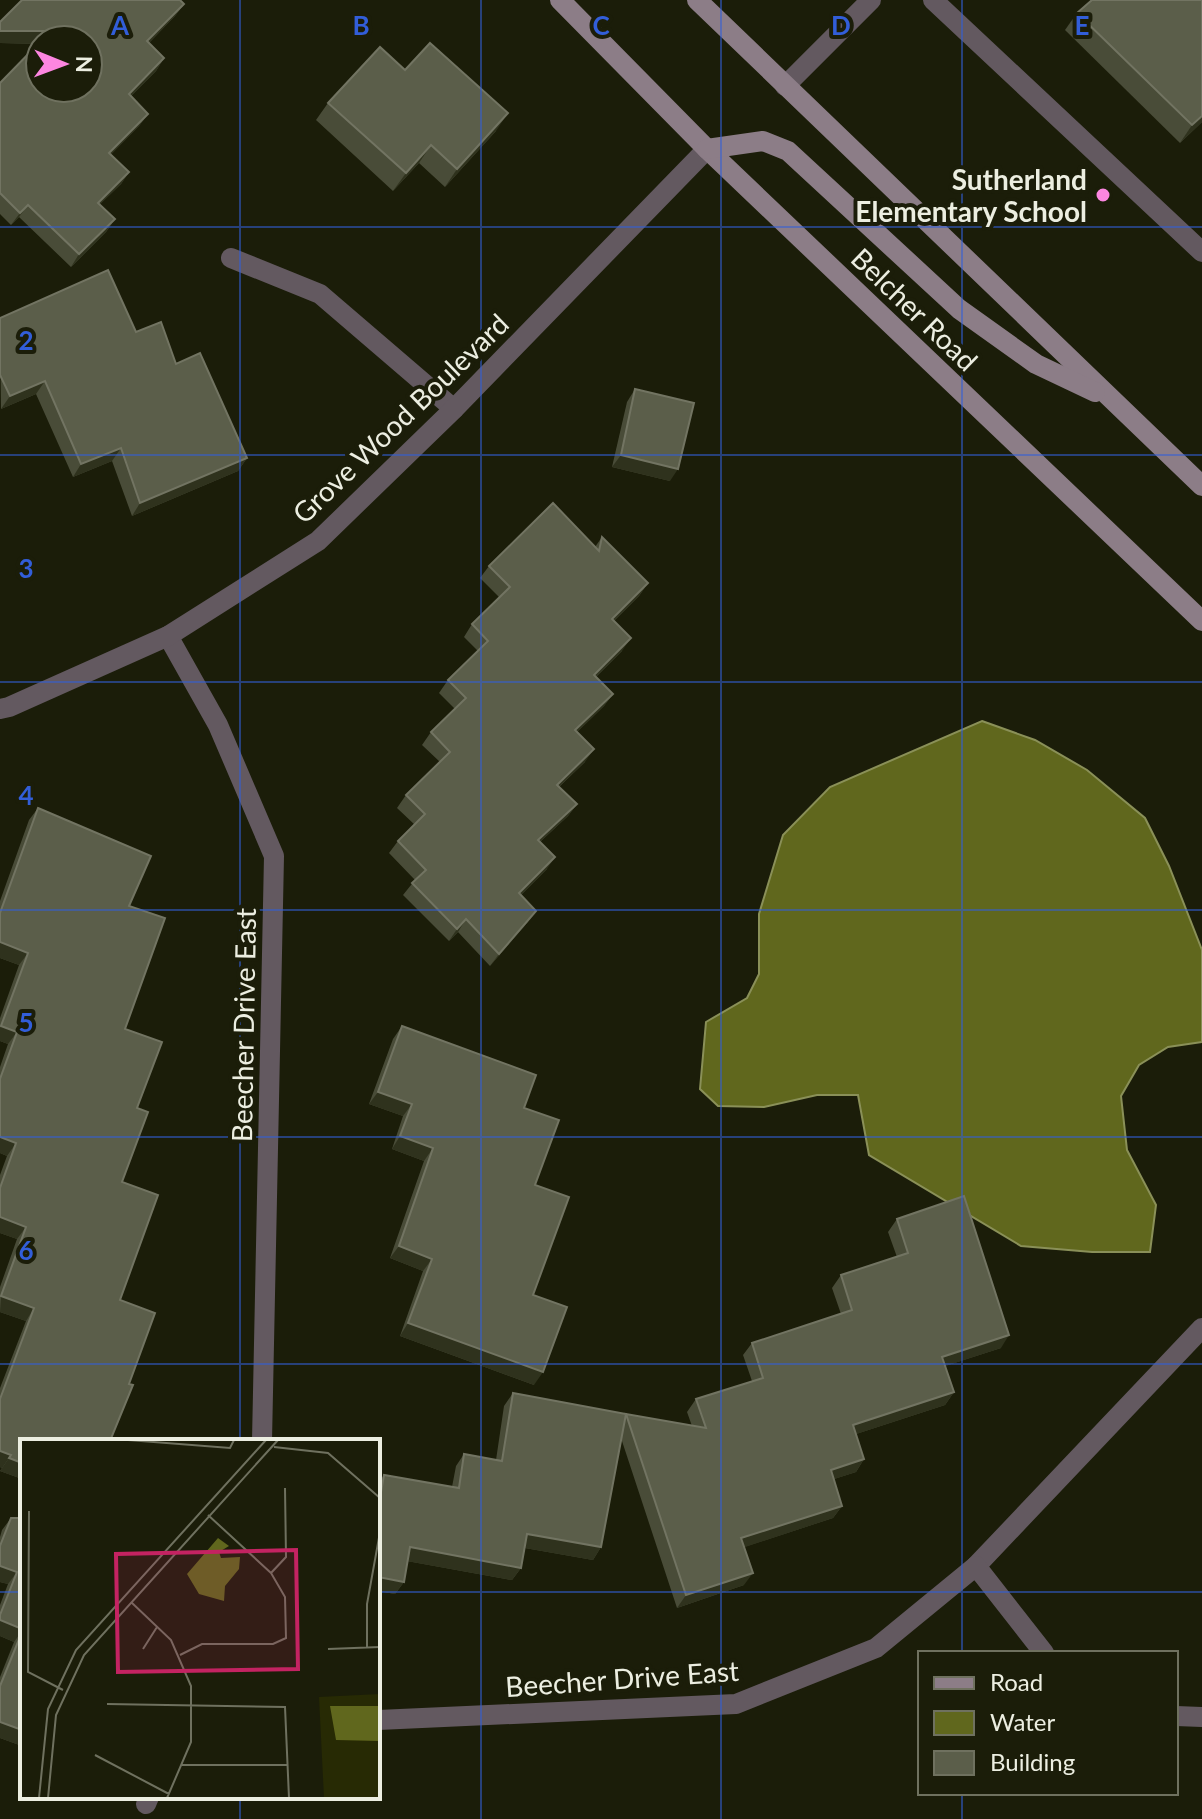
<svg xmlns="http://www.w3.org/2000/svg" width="1202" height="1819" viewBox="0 0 1202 1819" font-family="Lato,sans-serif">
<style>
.water{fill:#60671d;stroke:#8a9058;stroke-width:2}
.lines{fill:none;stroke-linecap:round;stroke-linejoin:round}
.service{stroke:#635960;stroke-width:20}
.minor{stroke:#635960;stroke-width:20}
.secondary{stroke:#8c7d87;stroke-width:20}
.wall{fill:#494c38}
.shaded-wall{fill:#2f321d}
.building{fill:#5b5e4a;stroke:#727462;stroke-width:2}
.grid{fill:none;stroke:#325ed9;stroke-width:2;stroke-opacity:0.55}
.poi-dot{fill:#fd86e1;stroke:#1b1d09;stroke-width:3}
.labels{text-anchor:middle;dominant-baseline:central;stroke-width:8;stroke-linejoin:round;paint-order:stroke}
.poi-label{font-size:28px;font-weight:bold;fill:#eceee1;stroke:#1b1d09;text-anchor:end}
.street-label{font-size:28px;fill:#eceee1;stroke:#1b1d09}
.inset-road{fill:none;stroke:#6f715f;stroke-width:2}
.view{fill:#c42362;fill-opacity:0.15;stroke:#c42362;stroke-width:4}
.inset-edge{fill:none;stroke:#eceee1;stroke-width:4}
.grid-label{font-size:26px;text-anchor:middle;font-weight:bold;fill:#325ed9;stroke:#1b1d09;stroke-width:8;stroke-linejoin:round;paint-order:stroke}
</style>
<rect width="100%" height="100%" fill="#1b1d09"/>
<path class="water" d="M982,721l53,19 52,30 58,48 24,48 33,84v92l-34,5 -29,18 -18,31 6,54 29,55 -6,47h-58l-71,-6 -152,-91 -11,-60h-41l-53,12 -46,-1 -18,-17 6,-67 41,-24 12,-24v-60l24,-79 47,-48z"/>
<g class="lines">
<g class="service">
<path d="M933,0l269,252"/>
<path d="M785,86l86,-86"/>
<path d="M146,1804l3,-7"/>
</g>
<g class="minor">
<path d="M231,258l89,36 134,115"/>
<path d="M168,636l50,89 56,131 -12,585"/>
<path d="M0,709l9,-2 159,-71 150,-95 136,-132 253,-260"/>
<path d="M976,1566l226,-238"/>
<path d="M1176,1716l26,1"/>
<path d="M378,1720l358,-16 140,-56 100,-82 68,87"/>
</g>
<g class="secondary">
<path d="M560,0l147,149 495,472"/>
<path d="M697,0l505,486"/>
<path d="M707,149l56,-8 25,10 171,158 77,55 59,28"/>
</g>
</g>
<g class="wall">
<path d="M1091,0h111v122l-22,21 -115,-113 12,-17z"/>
<path d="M184,4l-9,12 -26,27 15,15 -8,13 -25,25 17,18 -9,12 -28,28 18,18 -8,12 -21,20 15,15 -9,13 -35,35 -52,-50 -8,8 -11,-11v-131l39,-39 -39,-1z"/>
<path d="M405,70l91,61 -51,56 -26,-24 -26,28 -77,-71 12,-17z"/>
<path d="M0,318l136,14 40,32 71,94 -9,13 -106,45 -20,-55 -39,16 -37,-83 -35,15z"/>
<path d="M635,389l35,92 -58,-14 15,-65z"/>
<path d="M602,537l46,46 -9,13 -25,25 8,30 -26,26 17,17 -9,12 -27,26 8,30 -26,25 18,17 -9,12 -28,26 7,27 -26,26 15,16 -9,12 -37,43 -32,-34 -9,9 -46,-46 12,-15 -26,-27 9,-12 17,-16 -18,-17 9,-13 34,-33 -18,-17 9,-13 24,-23 -16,-16 9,-13 30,-29 -14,-14 8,-13 27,-27 -19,-19 9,-12 106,-19z"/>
<path d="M38,808l91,98 -4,123 12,79 -115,333v38l-22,-8 2,-3 -2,-1v-79l26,-67 -26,-9v-25l17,-48 -17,-6v-58l7,-19 -7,-3v-86l8,-23 -8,-3v-23l19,-53 -19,-7v-57l29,-81z"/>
<path d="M402,1026l122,82 11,77 -2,110 1,90 -134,-49 23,-65 -33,-13 34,-97 -32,-12 11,-33 -34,-12 24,-65z"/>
<path d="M897,1219l104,129 -56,18 9,26 -9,13 -89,29 8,25 -8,13 -22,7 8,27 -9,12 -89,29v38l-67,23 -56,-170 -20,109 -8,13 -68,-12 -4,20 -9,12 -105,-19 -3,21 -9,12 -17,-3v-108l6,-8 68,12 4,-21 8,-12 32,6 8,-54 9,-13 179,33 -5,-14 9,-13 56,-18 -9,-26 9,-12 89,-29 -9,-26 9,-13 56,-18 -9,-25z"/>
<path d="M11,1518h11v228l-22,-8v-61l14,-35 -14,-6v-31l8,-21 -8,-2v-45l2,-7z"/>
</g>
<g class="shaded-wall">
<path d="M184,4l-9,12 -37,38 9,-13z"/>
<path d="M0,31h51l-6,9h-5v4l-40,-1z"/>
<path d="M164,58l-8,13 -36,36 9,-13z"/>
<path d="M508,113l-12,18 -51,56 12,-18z"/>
<path d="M148,114l-9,12 -38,39 8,-12z"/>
<path d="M1202,116v6l-22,21 12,-18z"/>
<path d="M431,145l-12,18 -26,28 13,-18z"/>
<path d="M129,172l-8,12 -32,31 9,-12z"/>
<path d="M28,205l-9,12 -8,8 9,-12z"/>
<path d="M115,219l-9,13 -35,35 8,-13z"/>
<path d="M45,381l-9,13 -35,15 9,-13z"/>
<path d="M121,448l-9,13 -39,16 8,-13z"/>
<path d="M621,455l57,14 -8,12 -58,-14z"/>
<path d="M247,458l-9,13 -106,45 8,-13z"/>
<path d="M648,583l-9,13 -36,35 9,-12z"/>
<path d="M631,638l-9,13 -37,36 9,-12z"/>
<path d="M613,694l-9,12 -37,36 8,-12z"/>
<path d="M594,749l-9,13 -37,35 9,-12z"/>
<path d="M577,804l-9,12 -39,36 9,-12z"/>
<path d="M555,857l-8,12 -37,37 9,-13z"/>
<path d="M536,911l-9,12 -37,43 9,-12z"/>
<path d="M466,919l-8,13 -9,9 8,-12z"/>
<path d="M0,942l28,11 -9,12 -19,-7z"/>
<path d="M1,1026l16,6 -9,12 -8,-3v-13z"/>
<path d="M378,1092l34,12 -9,12 -34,-12z"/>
<path d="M400,1136l33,12 -9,13 -32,-12z"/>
<path d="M0,1137l16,6 -9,13 -7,-3z"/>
<path d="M0,1217l26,10 -9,12 -17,-6z"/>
<path d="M399,1246l33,13 -9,12 -33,-13z"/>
<path d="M1,1296l33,12 -8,13 -26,-9z"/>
<path d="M408,1323l135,49 -9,13 -134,-49z"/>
<path d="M1009,1335l-8,13 -68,22 9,-13z"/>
<path d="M954,1392l-9,13 -101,33 9,-13z"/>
<path d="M0,1451l11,4 -9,13 -2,-1z"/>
<path d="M9,1458l13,5v16l-22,-8z"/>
<path d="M864,1459l-8,13 -34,11 9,-13z"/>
<path d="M842,1506l-9,12 -100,33 8,-13z"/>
<path d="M527,1534l74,13 -8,13 -74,-13z"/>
<path d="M410,1547l111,21 -9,12 -111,-20z"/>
<path d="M0,1566l17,6 -9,12 -8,-2z"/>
<path d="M753,1573l-9,12 -67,23 9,-13z"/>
<path d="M378,1577l26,5 -9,12 -17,-3z"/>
<path d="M0,1620l22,9v2l-8,11 -14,-6z"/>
<path d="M0,1722l22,8v16l-22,-8z"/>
</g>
<g class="building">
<path d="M22,0h158l4,4 -37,37 17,17 -35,36 19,20 -39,39 20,19 -31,31 17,16 -36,35 -51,-49 -8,8 -20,-20v-110l40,-41v46h48v-48h-46l9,-9h-51v-9z"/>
<path d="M1092,0h110v116l-10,9 -115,-112z"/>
<path d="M430,43l78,70 -51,56 -26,-24 -25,28 -78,-70 52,-56 25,23z"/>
<path d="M108,270l28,62 25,-10 15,42 24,-11 47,105 -107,45 -19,-55 -40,16 -36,-83 -35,15 -10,-21v-57z"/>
<path d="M635,389l59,14 -16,66 -57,-14z"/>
<path d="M553,503l46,48 3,-14 46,46 -36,36 19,19 -37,37 19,19 -38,36 19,19 -37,36 20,19 -39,36 17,17 -36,36 17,18 -37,43 -33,-35 -9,10 -45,-46 14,-13 -28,-29 27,-27 -19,-19 44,-43 -19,-20 35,-34 -18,-18 40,-39 -16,-17 38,-37 -21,-21z"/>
<path d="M38,808l113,48 -22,50 36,12 -40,111 37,13 -25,66 11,4 -26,70 36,13 -38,105 35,13 -26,71 4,1 -23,56h-88v22l-13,-5 2,-3 -11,-4v-52l34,-91 -33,-12 25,-69 -26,-10v-29l16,-45 -16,-6v-58l17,-47 -16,-6 27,-73 -28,-11v-29z"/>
<path d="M402,1026l134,49 -12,33 35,12 -24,65 34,12 -36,98 34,12 -24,65 -135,-49 24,-64 -33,-13 34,-98 -33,-12 12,-32 -34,-12z"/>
<path d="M964,1196l45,139 -67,22 12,35 -101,33 11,34 -33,11 11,36 -101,32 12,35 -67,22 -60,-181 80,14 -10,-29 67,-21 -11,-35 100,-33 -11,-35 67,-22 -11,-34z"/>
<path d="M513,1393l113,21 -25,133 -74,-13 -6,34 -111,-21 -6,35 -26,-5v-68l6,-34 75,13 5,-34 38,7z"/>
<path d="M11,1518h11v111l-22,-9v-5l17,-43 -17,-6v-20z"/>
<path d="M22,1632v98l-22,-8v-36z"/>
</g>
<path class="grid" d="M240,0v1441M481,0v1819M721,0v1819M962,0v1653M0,227h1202M0,455h1202M0,682h1202M0,910h1202M0,1137h1202M0,1364h1202M0,1592h22M378,1592h824M962,1793v26M240,1797v22"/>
<circle class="poi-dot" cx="1103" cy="195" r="8"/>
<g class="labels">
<g class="poi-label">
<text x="1087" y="179">Sutherland<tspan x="1087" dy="32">Elementary School</tspan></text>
</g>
<g class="street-label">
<text transform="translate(915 309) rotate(44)">Belcher Road</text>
<text transform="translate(400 418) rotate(-44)">Grove Wood Boulevard</text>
<text transform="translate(243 1025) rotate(-89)">Beecher Drive East</text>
<text transform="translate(622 1678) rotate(-4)">Beecher Drive East</text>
</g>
</g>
<g transform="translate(20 1439)">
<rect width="360" height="360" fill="#1b1d09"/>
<path d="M360,255v104h-56l-5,-101z" fill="#272a04"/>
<path d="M198,99l11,8 -10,6 2,6 19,-1 -1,12 -14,17 -1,15 -25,-7 -12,-20zM310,267h50v35l-44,-1z" fill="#60671d"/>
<path class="inset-road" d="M108,1l102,8 4,-8M254,8l54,6 52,45M9,72l-1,161 35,18M188,76l63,58M111,163l40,38 20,46v56l-24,56M347,208v-43l13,-72M123,210l14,-22M308,210l52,-2M160,216l22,-11h71l13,-6 -1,-41 -14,-24 15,-16 -1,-69M87,265l178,3 4,91M75,316l74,39M162,326h106M19,359l9,-89 28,-59 190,-210M28,359l8,-83 28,-60 194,-215"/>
<path class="view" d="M276,111l2,119 -180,3 -2,-118z"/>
<rect width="360" height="360" class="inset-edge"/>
</g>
<g class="grid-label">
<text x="120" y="35">A</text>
<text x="361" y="35">B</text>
<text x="601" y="35">C</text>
<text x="841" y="35">D</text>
<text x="1082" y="35">E</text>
<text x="26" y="350">2</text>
<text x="26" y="578">3</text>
<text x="26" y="805">4</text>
<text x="26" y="1032">5</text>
<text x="26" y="1260">6</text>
</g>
<rect x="918" y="1651" width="260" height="144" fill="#1b1d09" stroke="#6f715f" stroke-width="2"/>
<rect x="934" y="1677" width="40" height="12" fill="#8c7d87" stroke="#6f715f" stroke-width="2"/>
<text x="990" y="1691" font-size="24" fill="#eceee1">Road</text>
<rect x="934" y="1711" width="40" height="24" fill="#60671d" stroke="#6f715f" stroke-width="2"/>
<text x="990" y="1731" font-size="24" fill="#eceee1">Water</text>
<rect x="934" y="1751" width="40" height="24" fill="#5b5e4a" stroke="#6f715f" stroke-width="2"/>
<text x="990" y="1771" font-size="24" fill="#eceee1">Building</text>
<g transform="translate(64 64) rotate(91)"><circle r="38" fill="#1b1d09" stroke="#6f715f" stroke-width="2"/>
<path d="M0-6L14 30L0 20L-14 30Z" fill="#fd86e1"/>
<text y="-12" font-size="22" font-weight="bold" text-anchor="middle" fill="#eceee1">N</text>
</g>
</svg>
